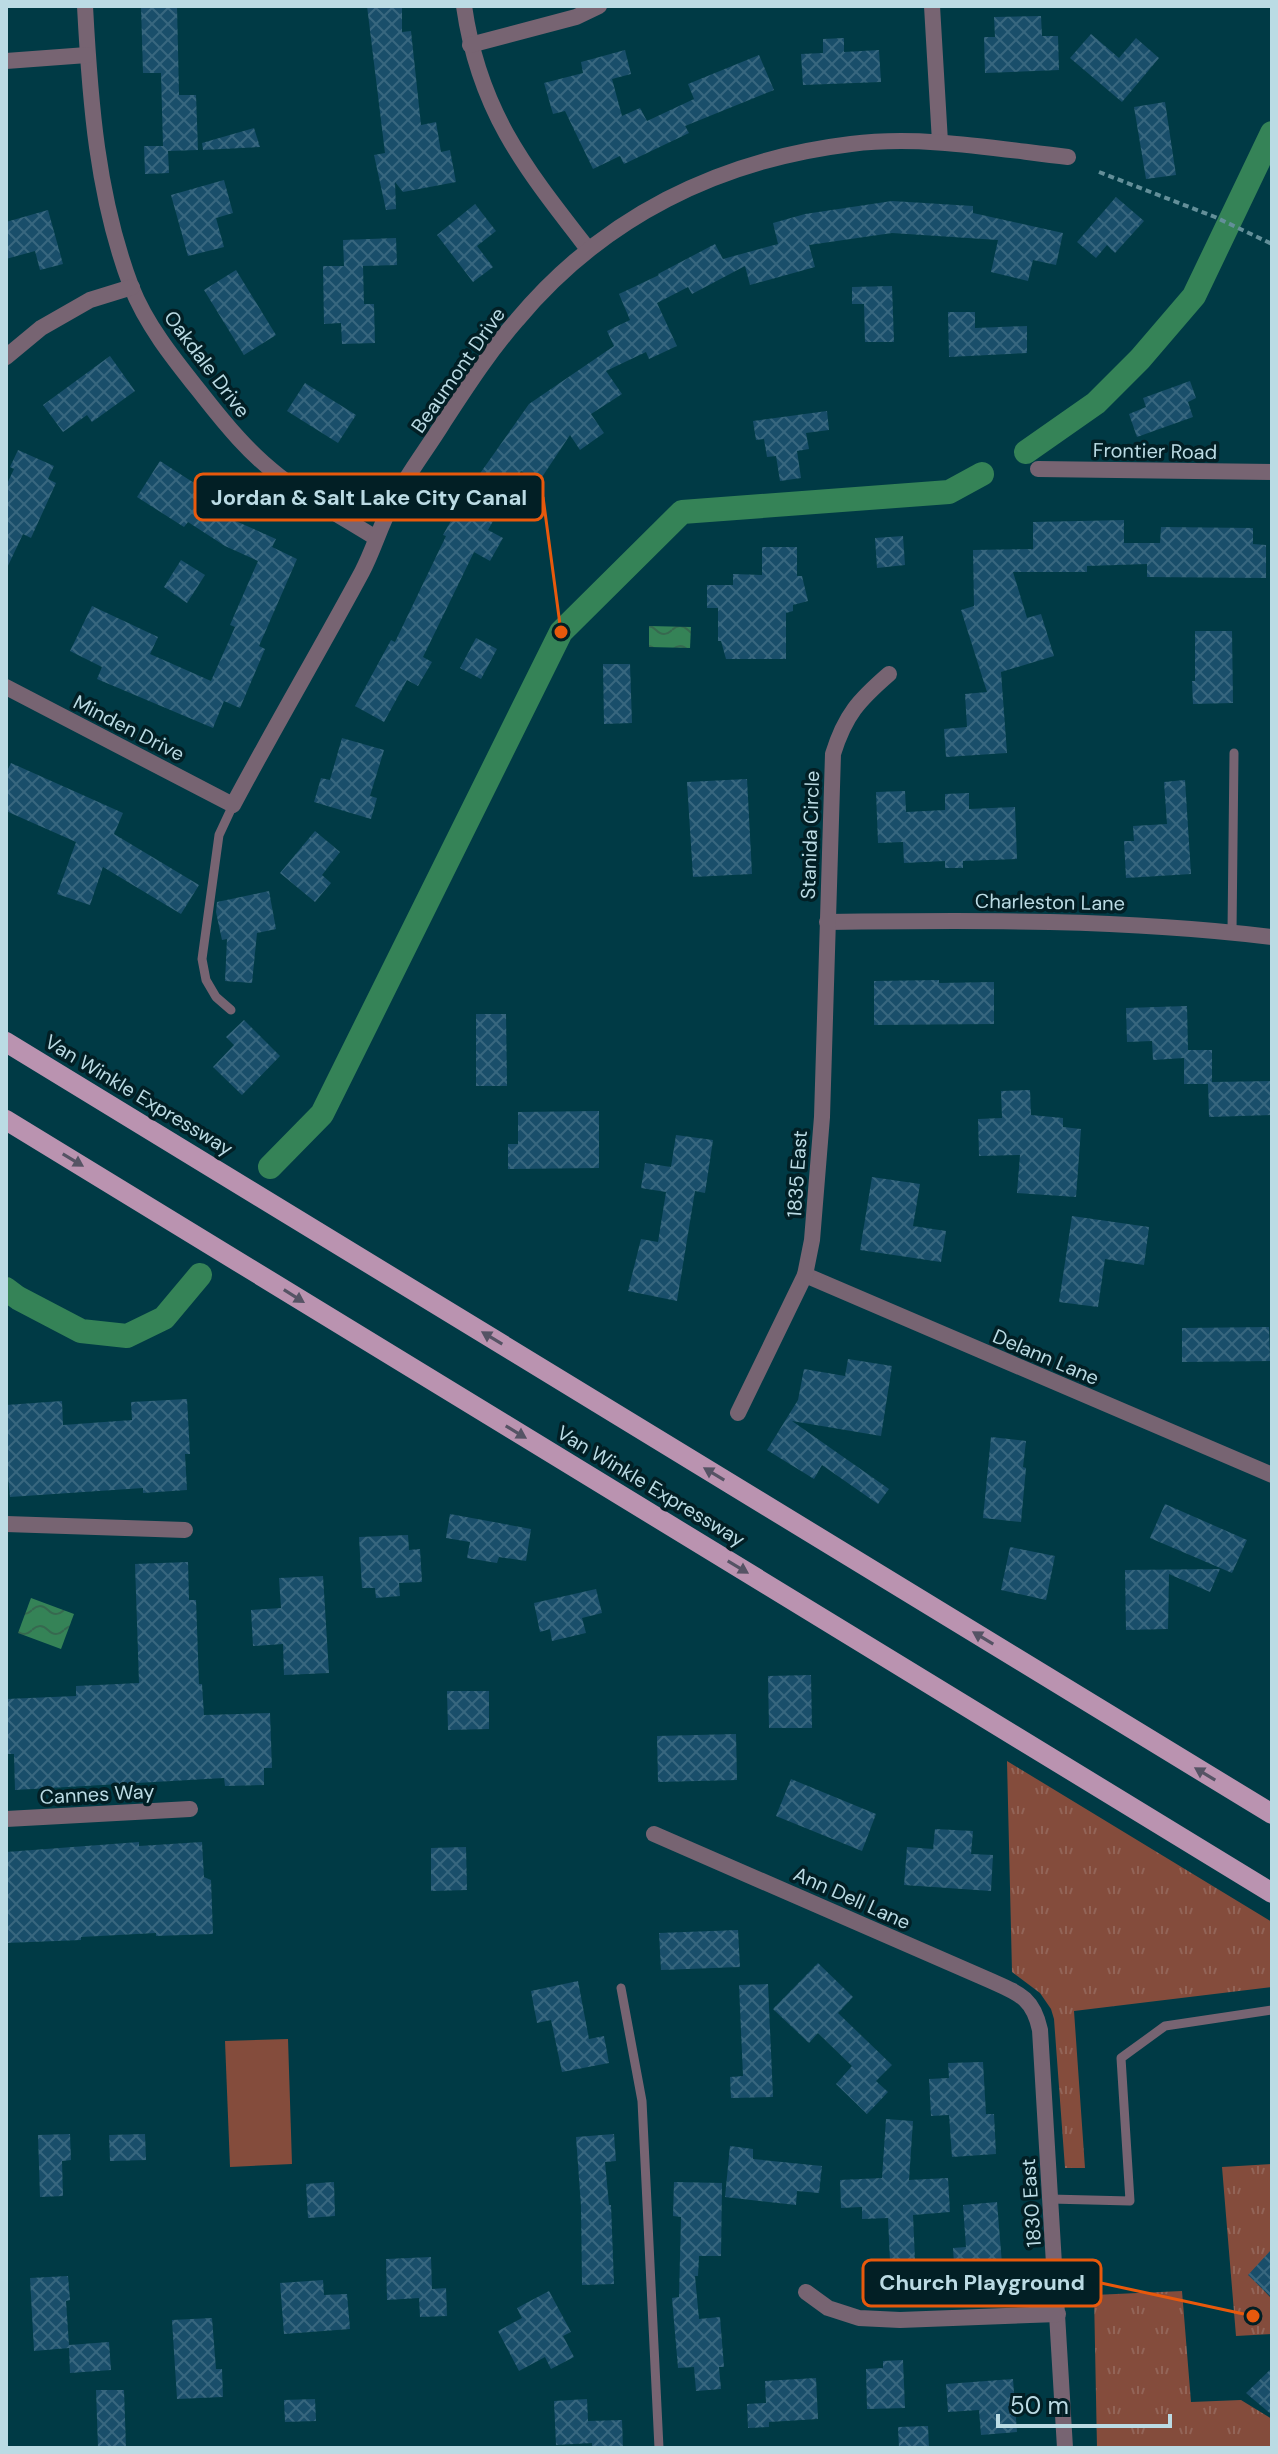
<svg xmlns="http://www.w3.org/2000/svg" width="1278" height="2454" viewBox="0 0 1278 2454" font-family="'DM Sans',sans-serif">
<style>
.grass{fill:url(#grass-tufts)}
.garden{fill:#844c3c}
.water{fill:url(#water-waves)}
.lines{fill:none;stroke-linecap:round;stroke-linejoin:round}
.canal{stroke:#358357;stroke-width:24}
.building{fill:url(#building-cross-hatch)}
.path{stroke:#638f99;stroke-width:4;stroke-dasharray:6 4;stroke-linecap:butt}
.service{stroke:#776472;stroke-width:9}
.minor{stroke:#776472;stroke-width:16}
.primary{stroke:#ba93b0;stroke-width:20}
.oneway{fill:#555364}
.labels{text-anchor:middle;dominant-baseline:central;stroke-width:7;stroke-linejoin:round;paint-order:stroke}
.street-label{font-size:20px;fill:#bbdbe4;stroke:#021f25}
.leader{fill:none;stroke:#e8590c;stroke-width:3}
.callout-dot{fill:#e8590c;stroke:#021f25;stroke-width:3}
.callout{fill:#021f25;stroke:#e8590c;stroke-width:3}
.callout-label{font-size:22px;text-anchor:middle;font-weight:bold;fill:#bbdbe4}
</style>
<defs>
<pattern id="grass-tufts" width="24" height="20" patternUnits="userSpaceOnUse" patternTransform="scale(2)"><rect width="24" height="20" fill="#844c3c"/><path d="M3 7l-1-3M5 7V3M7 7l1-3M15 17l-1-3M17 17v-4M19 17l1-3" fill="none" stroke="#936558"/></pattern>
<pattern id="water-waves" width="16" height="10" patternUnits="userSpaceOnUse" patternTransform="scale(2)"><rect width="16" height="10" fill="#358357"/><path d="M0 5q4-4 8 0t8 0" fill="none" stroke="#36694f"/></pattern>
<pattern id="building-cross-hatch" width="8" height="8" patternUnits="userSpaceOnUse" patternTransform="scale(2)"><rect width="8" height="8" fill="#194e6a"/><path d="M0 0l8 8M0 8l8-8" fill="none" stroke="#38677f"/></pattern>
</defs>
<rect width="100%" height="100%" fill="#003a45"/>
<g class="grass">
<path d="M1007,1761l265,161v65l-198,24 11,157h-20l-11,-149 -3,-10 -11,-16 -28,-21z"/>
<path d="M1272,2164v85l-23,26 23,24v35l-36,2 -14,-169z"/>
<path d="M1182,2291l9,111 50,-2 31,19v29h-175l-3,-153z"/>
</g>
<path class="garden" d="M288,2039l4,125 -62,3 -5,-126z"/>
<g class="water">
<path d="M649,626l42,1 -1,21 -41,-1z"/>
<path d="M31,1598l43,16 -13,35 -43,-16z"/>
</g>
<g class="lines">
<g class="canal">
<path d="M1026,452l70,-49 44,-44 54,-63 78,-163"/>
<path d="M270,1167l52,-53 239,-482 121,-120 267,-20 33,-18"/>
<path d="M6,1289l12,9 63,33 46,5 37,-18 36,-43"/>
</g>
</g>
<g class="building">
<path d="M141,6h36l2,89h17l2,55 -30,1 1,22 -24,1 -1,-28h19l-2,-73h-18z"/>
<path d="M367,6h35v26l9,-1 10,94 15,-3 5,30 9,-2 6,32 -53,10 -8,-10 1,27 -10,1 -12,-55 11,-2z"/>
<path d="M1041,16l1,20h16l1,34 -74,3 -1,-36h11l-1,-20z"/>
<path d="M1091,34l28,24 17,-20 23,20 -37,44 -52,-44z"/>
<path d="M844,38v14l35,-2 2,32 -78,3 -2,-31 22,-1v-14z"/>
<path d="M625,50l6,24 -19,5 10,37 18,-8 7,13 47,-22 -6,-15 71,-29 15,35 -89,36 4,7 -65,31 -4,-8 -27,13 -28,-58 -12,3 -9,-31 39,-10 -2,-11z"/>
<path d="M1165,102l11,73 -30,4 -12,-72z"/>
<path d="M254,128l6,19 -57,3 -1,-7z"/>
<path d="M224,180l9,33 -17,5 8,29 -36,9 -17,-61z"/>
<path d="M1116,197l28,24 -29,32 -8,-8 -11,13 -19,-16z"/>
<path d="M892,201l81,5v7l90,20 -7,32 -23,-5 -5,21 -37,-9 7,-32 -106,-7 -83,12 6,22 -65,18 -5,-19 -53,28 -4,-7 -31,16 20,43 -28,13 -3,-7 -40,19 16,23 -31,20 13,19 -24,17 -10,-15 -32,48 -17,-12 -24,34 4,2 -13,23 15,8 -13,23 -16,-9 -51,105 9,5 -14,24 -11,-6 -23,42 -29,-16 36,-66 4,2 51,-106 -3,-1 26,-46 60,-85 85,-58 -7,-15 23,-11 -11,-26 40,-19 -1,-1 57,-30 8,15 55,-15 -5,-21 32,-9z"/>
<path d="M475,204l21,27 -19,15 16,21 -20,15 -36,-47z"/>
<path d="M48,210l15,54 -23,6 -5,-19 -29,8v-37z"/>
<path d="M396,238l1,27 -34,1 1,38h10l1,39 -33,1 -1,-21 -17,1 -1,-58h21l-1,-26z"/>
<path d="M236,270l40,65 -32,20 -40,-65z"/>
<path d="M892,286l2,56h-29l-1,-38h-12v-17z"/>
<path d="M948,312h27v16l52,-2v27l-78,4z"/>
<path d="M110,356l25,35 -43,31 -5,-7 -24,17 -20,-27z"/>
<path d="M1190,381l6,17 -8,4 5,15 -56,20 -8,-23 17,-7 -3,-9z"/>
<path d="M305,383l51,32 -18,28 -51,-32z"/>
<path d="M827,411l2,19 -23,3 3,16 -12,2 4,27 -21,3 -4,-25 -9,1 -3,-18 -8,1 -3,-19z"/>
<path d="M18,450l36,16 -6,13 8,4 -25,55 -8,-4 -17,36v-84l8,-17 -4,-2z"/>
<path d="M160,461l76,49 -5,9 45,20 -4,8 25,12 -38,87 6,3 -25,59 -16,-7 -11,27 -116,-49 5,-12 -32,-16 22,-45 66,31 -8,17 61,27 24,-54 -5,-2 28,-64 -33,-15 -37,-24 -4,5 -47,-30z"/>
<path d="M1124,520v23h36l1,-16 92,1v16l13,1v33l-119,-1v-13l-60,2v6h-74l14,46 14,-4 13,42 -53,16 6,81 -61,4 -2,-28 23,-2 -2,-33 22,-2 -26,-82 13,-4 -1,-56 60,-1v-27z"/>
<path d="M903,536l2,29 -28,3 -2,-30z"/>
<path d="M762,547h35v29h5l6,25 -15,4v6l-7,2v46h-60l-5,-18h-3v-33h-11v-23h26v-11l29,1z"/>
<path d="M181,560l24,15 -18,28 -23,-16z"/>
<path d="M1195,631h37l1,72 -40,1 -1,-23h3z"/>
<path d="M476,638l21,11 -16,30 -21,-11z"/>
<path d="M603,664h27l2,59 -28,1z"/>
<path d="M342,738l42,12 -14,46 7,2 -6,21 -57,-17 7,-24 9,2z"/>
<path d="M11,763l112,50 -9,21 85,51 -18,29 -78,-47 -13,38 -33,-11 19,-52 -70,-31v-38z"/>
<path d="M747,779l5,95 -59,3 -6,-95z"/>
<path d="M1185,780l6,94 -65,4 -2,-37h10l-1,-15 34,-2 -3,-42z"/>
<path d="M905,791l1,21 39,-2v-16l24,-1v16l46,-2 2,52 -54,2v7h-18v-7l-41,2 -1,-21 -25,1 -2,-51z"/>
<path d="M315,831l25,21 -18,23 9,8 -16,19 -35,-29z"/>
<path d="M269,891l7,38 -19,4 -5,50 -27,-2 2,-42 -5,1 -6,-28 1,-10z"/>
<path d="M939,980v3l55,-1v42l-120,1v-44z"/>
<path d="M1187,1006l1,44h24v32l60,-1v34l-63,2 -1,-33h-24v-26l-31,2 -1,-19 -25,1 -1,-34z"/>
<path d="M476,1014h30l1,72h-31z"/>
<path d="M244,1020l36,36 -38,39 -29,-28 21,-22 -8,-8z"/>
<path d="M1030,1090l1,25 32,3v9l18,2 -5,68 -59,-4 3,-38 -41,1 -1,-37 24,-1 -1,-27z"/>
<path d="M599,1111v57l-91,1v-25h10v-32z"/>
<path d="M676,1135l37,5 -8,53 -10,-2 -18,110 -49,-10 13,-52 17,3 8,-50 -25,-4 4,-25 26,4z"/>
<path d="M872,1177l48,7 -7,42 33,5 -5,31 -81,-12z"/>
<path d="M1072,1216l77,11 -5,38 -39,-6 -7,48 -39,-5z"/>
<path d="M1269,1327l1,34 -88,1v-34z"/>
<path d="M848,1359l44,7 -11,70 -89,-15 97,68 -11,15 -56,-39 -8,14 -47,-29 31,-50 6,-31 41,7z"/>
<path d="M187,1399l3,55h-5l2,36 -44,3v-5l-133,9 -4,-38v-54l56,-4 1,24 69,-5 -1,-18z"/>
<path d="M991,1437l35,4 -3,26 3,1 -5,54 -38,-4z"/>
<path d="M1165,1504l82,36 -15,33 -82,-35z"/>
<path d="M450,1514l81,15 -5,32 -27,-4 -2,6 -30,-5 3,-16 -24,-4z"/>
<path d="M408,1535l1,15 11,-1 2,33 -23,1 1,13 -24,2 -1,-10h-13l-3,-51z"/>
<path d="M1010,1547l45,9 -9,44 -45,-10z"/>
<path d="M188,1562l1,38h7l3,84h3l2,31 66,-2 2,55h-8v17l-39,1 -1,-8 -209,12 -1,-36h-6l-2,-55 70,-3v-10l63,-3 -4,-119z"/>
<path d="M1220,1569l-10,23 -41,-18 -1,55 -42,1 -1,-60z"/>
<path d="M323,1576l6,97 -45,2 -1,-31 -30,2 -2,-36 30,-2 -2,-30z"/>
<path d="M596,1589l6,24 -20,5 4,15 -34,8 -2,-12 -10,3 -6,-29z"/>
<path d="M811,1675l1,53h-43l-1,-52z"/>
<path d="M447,1691h42v38l-41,1z"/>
<path d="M736,1734l1,46 -79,2 -1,-46z"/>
<path d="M791,1779l85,35 -14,37 -86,-35z"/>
<path d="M935,1829l38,2 -2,23 22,1 -2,36 -87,-6 3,-38 26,2z"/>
<path d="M139,1842v4l63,-4 2,35 7,3 2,54 -57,2v-3l-75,4v3l-75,3v-91z"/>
<path d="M466,1847l1,43 -36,1v-43z"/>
<path d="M738,1930l2,37 -79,3 -2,-37z"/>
<path d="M818,1963l35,34 -15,16 54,52 -16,16 12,11 -21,22 -31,-30 16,-18 -34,-33 -9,10 -36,-34z"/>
<path d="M578,1981l11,58 15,-3 5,27 -47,9 -11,-52 -14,3 -6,-32z"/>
<path d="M768,1984l5,113 -42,1 -1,-21 13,-1 -4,-91z"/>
<path d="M983,2062l3,52h8l2,40 -44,3 -3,-42 -18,1 -2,-37 20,-1 -1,-15z"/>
<path d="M886,2119l27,2 -4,59 39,-2 2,34 -37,3 2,45 -25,2 -2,-44 -26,1v-12l-21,1 -1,-28 42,-2z"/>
<path d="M70,2134l1,26 -9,1 1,35 -23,1 -2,-62z"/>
<path d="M145,2134l1,26 -36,1 -1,-26z"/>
<path d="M614,2134l2,27 -11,1 4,43h2l3,79 -32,1 -1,-79 -5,-69z"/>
<path d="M730,2146l23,3v10l69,7 -3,27 -22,-2 -1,14 -71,-8z"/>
<path d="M334,2182l1,34 -27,2 -2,-34z"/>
<path d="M674,2182l48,1 -1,73h-22l-1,20h-3l4,43 21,-2 4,50h-5l2,22 -25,2 -2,-24 -16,1 -6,-70 7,-1 2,-80 -8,-1z"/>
<path d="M997,2202l6,74 -48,3 -2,-31 13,-1 -3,-42z"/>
<path d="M1272,2249v49l-24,-23z"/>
<path d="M431,2257l1,32 14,-1 1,28 -27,1 -1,-19 -32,2 -1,-41z"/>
<path d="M68,2276l2,24 -4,1 3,44 40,-3 2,28 -41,3 -1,-25 -35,3 -4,-73z"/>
<path d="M323,2280l1,15 23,-1 3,35 -66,5 -4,-51z"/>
<path d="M549,2291l22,41 -8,4 11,21 -23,12 -6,-12 -26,14 -21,-40 24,-13 -5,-10z"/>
<path d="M212,2318l4,51h6l1,28 -46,2 -5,-79z"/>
<path d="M903,2360l2,48 -38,1 -1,-40 17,-1v-7z"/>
<path d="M1272,2368v47l-26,-22z"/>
<path d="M816,2378l2,41 -49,3v5l-21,1 -1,-24 19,-1 -1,-22z"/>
<path d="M1013,2379l4,53 -36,3 -2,-25 -31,2 -2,-28z"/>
<path d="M96,2390h28l2,58h-28z"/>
<path d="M315,2399l1,22 -31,1 -1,-22z"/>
<path d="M587,2399l1,22 34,-1 1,28h-31v-5l-36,2 -2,-44z"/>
<path d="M928,2426l1,22h-30l-1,-21z"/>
</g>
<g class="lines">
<path class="path" d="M1099,172l116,45 57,27"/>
<g class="service">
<path d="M1232,932l2,-179"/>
<path d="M231,1010l-15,-13 -10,-17 -4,-21 17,-124 14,-30"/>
<path d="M621,1988l21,113 17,347"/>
<path d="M1050,2199l80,2 -9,-143 44,-32 107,-16"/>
</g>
<g class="minor">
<path d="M85,6c5,95 12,190 46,280 16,41 46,77 73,111 22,28 46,57 75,79 30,23 65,42 97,62"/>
<path d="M464,6c15,105 61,162 124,243"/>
<path d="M932,6l8,136"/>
<path d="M470,45l106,-28 23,-11"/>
<path d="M6,61l81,-6"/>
<path d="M6,357l35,-29 49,-28 42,-13"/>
<path d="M1038,469l234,3"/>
<path d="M6,687l227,118c42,-79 87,-155 129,-233 12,-23 19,-49 32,-72 14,-27 33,-51 49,-77 23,-35 46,-71 74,-103 86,-103 202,-160 334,-176 72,-9 146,5 217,13"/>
<path d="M827,922c149,-2 297,-3 445,15"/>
<path d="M805,1275l467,200"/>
<path d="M738,1413l67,-138 7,-35 10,-123 11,-363c12,-39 26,-54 56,-80"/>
<path d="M6,1524l179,6"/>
<path d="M6,1819l184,-10"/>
<path d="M654,1834l335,146c29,13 44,17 51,50l25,418"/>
<path d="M806,2292l22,16 31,10 41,2 158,-6"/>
</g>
<g class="primary">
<path d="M6,1042l1266,772"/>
<path d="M6,1120l1266,773"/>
</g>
</g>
<defs><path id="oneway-solid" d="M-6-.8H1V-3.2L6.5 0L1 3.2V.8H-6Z" transform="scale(2)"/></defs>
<g class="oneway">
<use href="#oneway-solid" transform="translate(73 1160) rotate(31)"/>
<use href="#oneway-solid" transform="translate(294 1296) rotate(32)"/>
<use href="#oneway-solid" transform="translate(492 1338) rotate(-149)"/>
<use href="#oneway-solid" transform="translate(516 1432) rotate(31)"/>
<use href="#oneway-solid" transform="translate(714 1474) rotate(-149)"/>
<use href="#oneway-solid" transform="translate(738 1567) rotate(31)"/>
<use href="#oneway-solid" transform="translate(983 1638) rotate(-149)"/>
<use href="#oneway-solid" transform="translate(1205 1774) rotate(-149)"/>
</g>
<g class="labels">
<g class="street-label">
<text transform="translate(207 364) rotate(53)">Oakdale Drive</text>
<text transform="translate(458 370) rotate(-55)">Beaumont Drive</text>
<text transform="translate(1155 451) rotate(1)">Frontier Road</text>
<text transform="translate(129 728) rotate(27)">Minden Drive</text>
<text transform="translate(810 835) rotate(-88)">Stanida Circle</text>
<text transform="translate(1050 902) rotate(1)">Charleston Lane</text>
<text transform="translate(139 1095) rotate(31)">Van Winkle Expressway</text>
<text transform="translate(797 1174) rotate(-86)">1835 East</text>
<text transform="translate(1046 1357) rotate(23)">Delann Lane</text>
<text transform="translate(651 1486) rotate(31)">Van Winkle Expressway</text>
<text transform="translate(97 1794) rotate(-3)">Cannes Way</text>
<text transform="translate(852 1898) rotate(24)">Ann Dell Lane</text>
<text transform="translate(1031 2203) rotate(-94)">1830 East</text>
</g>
</g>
<path class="leader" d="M561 632L543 497M1253 2316L1101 2283"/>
<g class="callout-dot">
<circle cx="561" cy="632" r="8"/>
<circle cx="1253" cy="2316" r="8"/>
</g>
<g class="callout">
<rect x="195" y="474" width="348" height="46" rx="8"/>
<rect x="863" y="2260" width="238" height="46" rx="8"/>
</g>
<g class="callout-label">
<text x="369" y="505">Jordan &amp; Salt Lake City Canal</text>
<text x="982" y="2290">Church Playground</text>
</g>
<rect width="1278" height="2454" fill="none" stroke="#bbdbe4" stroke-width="16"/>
<path d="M998 2414v12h172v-12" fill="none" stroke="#bbdbe4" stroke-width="4"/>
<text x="1010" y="2414" font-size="24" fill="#bbdbe4" stroke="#021f25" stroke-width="6" paint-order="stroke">50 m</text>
</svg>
